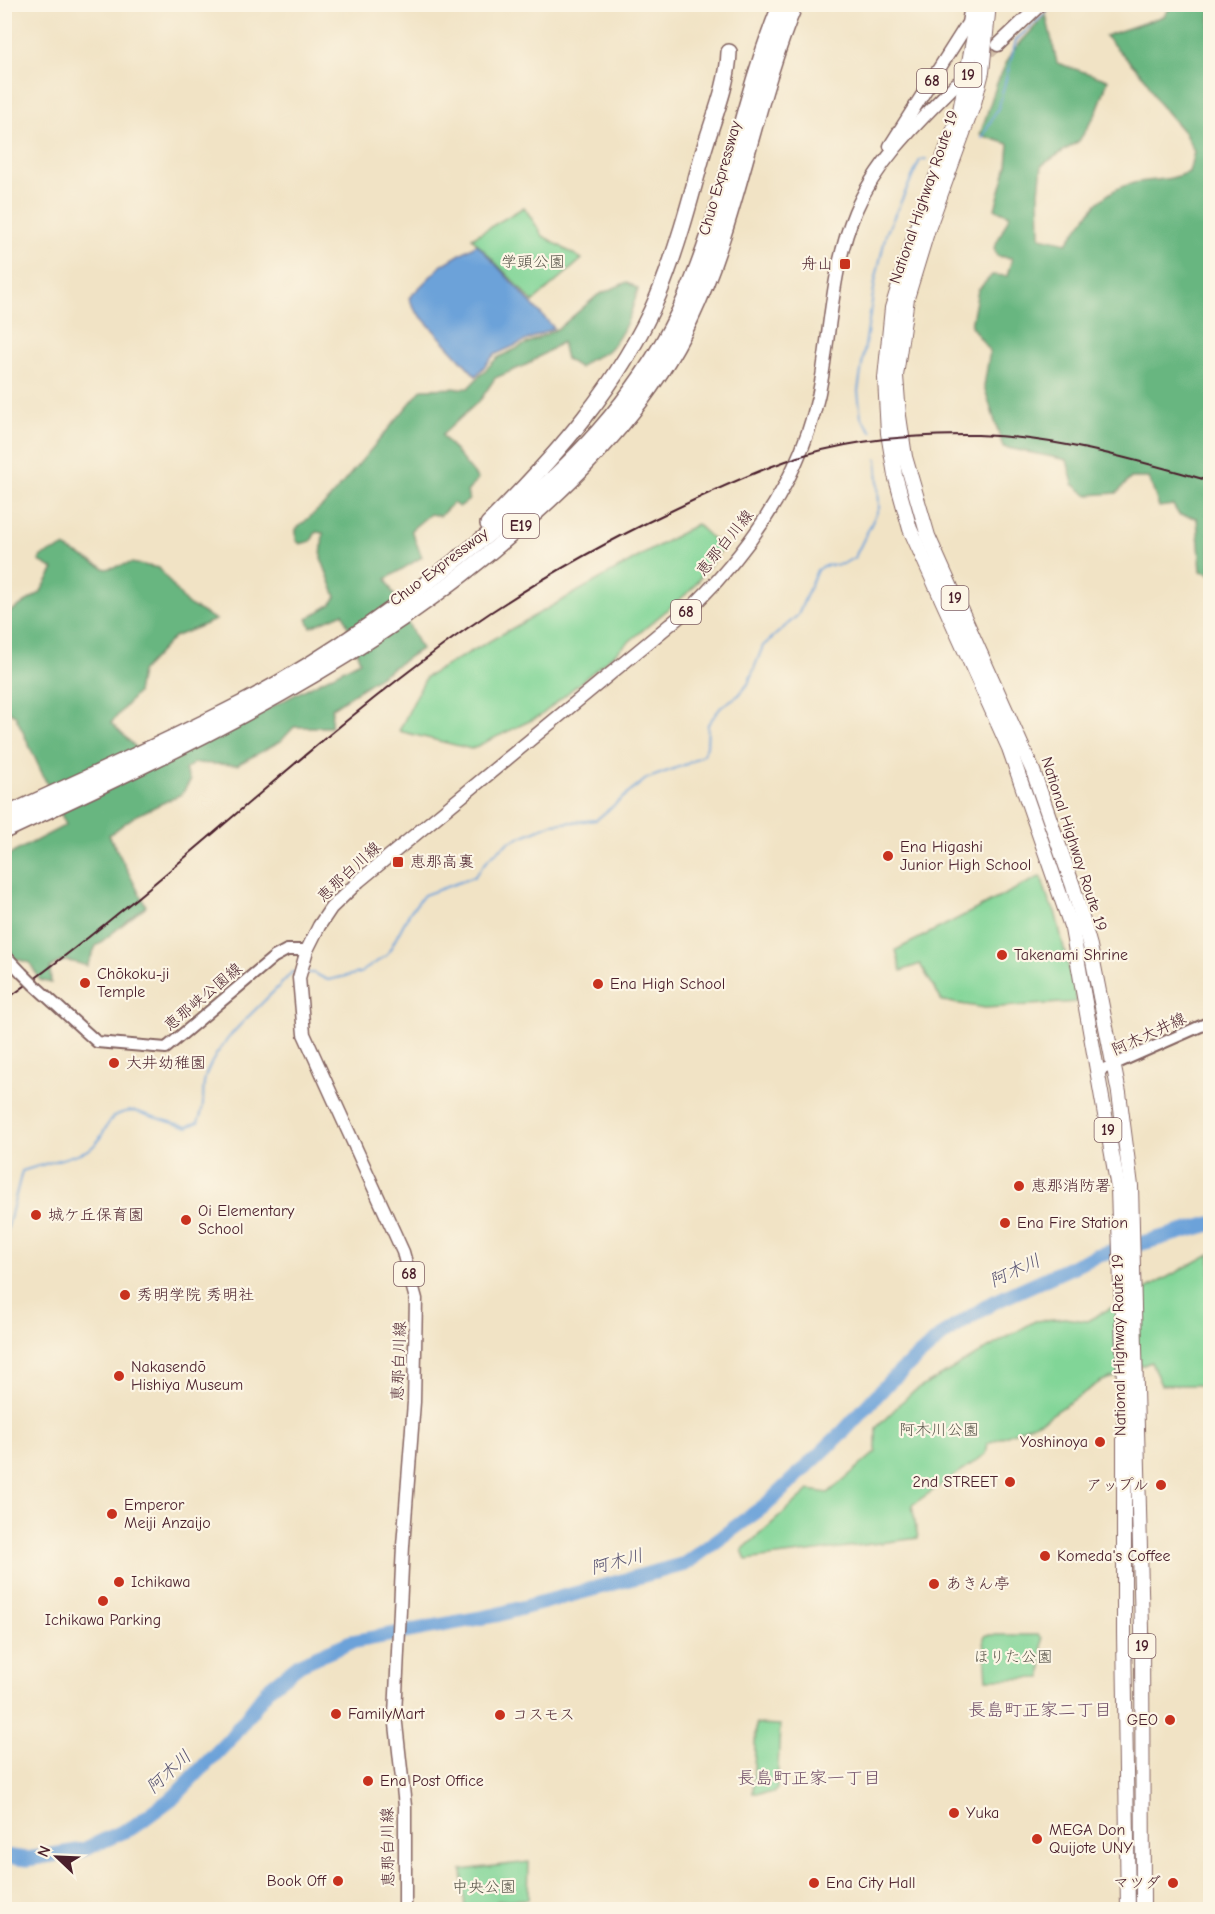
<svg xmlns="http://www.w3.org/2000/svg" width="1215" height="1914" viewBox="0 0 1215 1914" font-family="'Comic Neue','Klee One',sans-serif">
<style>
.green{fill:#81d597;stroke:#667a61;stroke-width:1.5}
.forest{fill:#68b680;stroke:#596a56;stroke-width:1.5}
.water{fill:#6ca2d9;stroke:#5b6082;stroke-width:1.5}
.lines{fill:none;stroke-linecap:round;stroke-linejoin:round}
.stream{stroke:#6ca2d9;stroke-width:2}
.river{stroke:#6ca2d9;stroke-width:15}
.primary-tunnel{stroke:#d0bca6;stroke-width:12;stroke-dasharray:12 6;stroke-linecap:butt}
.secondary-casing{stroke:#846461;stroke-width:14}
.primary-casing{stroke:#846461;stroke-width:15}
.trunk-casing{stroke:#846461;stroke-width:16}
.motorway-casing{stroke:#846461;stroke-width:18}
.secondary{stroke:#fff;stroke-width:10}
.primary{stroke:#fff;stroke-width:12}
.trunk{stroke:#fff;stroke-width:14}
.motorway{stroke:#fff;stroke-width:15}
.rail{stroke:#4a1f2b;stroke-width:2}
.secondary-bridge-casing{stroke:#846461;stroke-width:14;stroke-linecap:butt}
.secondary-bridge{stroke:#fff;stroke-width:10}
.poi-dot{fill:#c8321e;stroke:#fcf5e5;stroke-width:2}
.labels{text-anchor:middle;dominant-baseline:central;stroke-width:4.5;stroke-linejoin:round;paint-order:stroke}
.shield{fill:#fcf5e5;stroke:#7f5f63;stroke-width:1.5}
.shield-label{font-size:15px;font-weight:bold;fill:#4a1f2b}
.street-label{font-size:16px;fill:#4a1f2b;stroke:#fcf5e5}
.park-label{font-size:16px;fill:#5a564b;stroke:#fcf5e5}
.poi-label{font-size:16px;fill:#4a1f2b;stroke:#fcf5e5;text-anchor:start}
.water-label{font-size:18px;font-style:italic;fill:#585371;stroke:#fcf5e5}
.neighbourhood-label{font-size:18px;fill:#725169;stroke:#fcf5e5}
</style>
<rect width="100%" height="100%" fill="#fcf5e5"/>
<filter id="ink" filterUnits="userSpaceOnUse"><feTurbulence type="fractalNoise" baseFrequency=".0167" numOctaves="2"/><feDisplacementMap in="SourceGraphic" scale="12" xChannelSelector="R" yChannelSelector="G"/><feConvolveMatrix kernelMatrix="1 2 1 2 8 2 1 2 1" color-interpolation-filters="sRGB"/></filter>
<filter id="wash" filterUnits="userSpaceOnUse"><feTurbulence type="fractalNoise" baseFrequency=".008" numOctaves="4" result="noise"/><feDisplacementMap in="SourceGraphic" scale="24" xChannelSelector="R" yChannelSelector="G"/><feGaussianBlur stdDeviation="1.35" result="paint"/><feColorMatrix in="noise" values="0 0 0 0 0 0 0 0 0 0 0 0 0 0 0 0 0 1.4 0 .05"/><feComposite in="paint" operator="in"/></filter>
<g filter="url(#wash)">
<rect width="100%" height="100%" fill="#f1e3c5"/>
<g class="green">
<path d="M524,207l19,29 39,23 -49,43 -61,-64z"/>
<path d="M697,524l25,24 -30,41 -152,127 -69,33 -72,-18 27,-54z"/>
<path d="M1041,876l8,26 6,9 22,91 -92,6 -43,-7 -22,-37 -19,7 -5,-21z"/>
<path d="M1210,1254v82h-3l3,49h-49l-10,-23 -51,20 -55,37 -57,24 -2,11 -74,51 6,33 -172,22 -4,-10 67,-60 19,3 48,-41v-24l35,-35 124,-72 29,-3 23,3z"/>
<path d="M986,1635h53l3,3v40l-55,1 -3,-41z"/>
<path d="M756,1724l24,1 -3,64 -4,4h-20z"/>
<path d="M529,1862l-1,37 -31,2 1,8h-33l-3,-39z"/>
</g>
<g class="forest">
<path d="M1172,5h38v569l-9,-3 -4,-53 -18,-3 -6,-10 -14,2 -10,-29h-18l-14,15 -30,2 -14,-11 -6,-24 -64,-13 -19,-61 6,-35 -19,-25 7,-36 14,-15 15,1 5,-18 -15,-2 -3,-8 16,-33 -15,-6 12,-43 2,-22 -29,-9 17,-52 14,-30 35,-38 11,48 51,17 -11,32 -18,29 -37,24 -3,27 1,45 27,6c18,-24 32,-51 63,-59 22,-6 35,-1 59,-12l5,-20 -10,-20 -27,-31 -11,-22 -41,-43 59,-20z"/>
<path d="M627,282l11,7c-6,22 -13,45 -30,61 -8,8 -22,7 -28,18l-14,-9 -4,-17 -34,22 -33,14 -14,21 -39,36 36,44 -11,13 2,8 -10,7 -6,-4 -13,13 -10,-2 -19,16 11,27 -36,22 35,70 -89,59 -1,19h-37l-13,14 -44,24 -43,-2 -9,7 5,11 -8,13 -47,22 -26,19 37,71 -50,40 -9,20c-16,-5 -24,-9 -37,2l1,15 -11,-3 -10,-17 -17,-5 -8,-8v-93l61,-32 -51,-110 -10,-6v-94l35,-22 14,-24 -15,-8 2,-5 23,-9 42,22 25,-6 28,5 27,35 30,17 -42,17 -33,35 -4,21 -26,30 45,44 204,-106 -17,-48 -32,14 -4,-8 23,-14 6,-8 -15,-39 2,-25 -7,-1 -5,9 -11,3 -4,-4v-11l30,-26 96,-114 46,-1 29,-30 62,-30 39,-33z"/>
</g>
<path class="water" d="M477,244l77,84 -60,27 -18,21 -61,-66 -6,-12 33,-33z"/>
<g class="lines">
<g class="stream">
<path d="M982,138l17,-32 17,-66 39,-36"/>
<path d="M872,432l-11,-15 -3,-26 17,-109 11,-48 34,-74 6,-1"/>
<path d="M305,973h8l15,7 32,-7 27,-18 23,-43 14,-17 50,-18 15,-19 20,-16 43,-18 44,-4 50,-41 41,-15 16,-9 4,-9 1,-22 14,-18 17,-11 9,-11 15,-38 35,-31 19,-45 6,-4 20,-2 12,-7 24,-49 -2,-49"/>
<path d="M4,1242l18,-71c12,-4 63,-18 68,-22 20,-15 12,-37 44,-38l53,16 11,-5c10,-21 1,-32 9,-50 16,-39 59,-69 85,-100h4"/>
</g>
<path class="river" d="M4,1856l23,3 56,-9 50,-23 42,-31 55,-57 39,-51 31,-24 51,-22 145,-27 189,-51 82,-60 76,-72 47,-51 54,-47 48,-31 104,-47 114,-32"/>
</g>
</g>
<g filter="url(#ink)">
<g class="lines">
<path class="primary-tunnel" d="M963,77l35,-32"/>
<g class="secondary-casing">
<g id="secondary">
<path d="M4,954l18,19"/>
<path d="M34,985l63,57 69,6 108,-91 13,-7h20"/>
<path d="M1099,1071l111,-49"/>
</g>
</g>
<g class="primary-casing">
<g id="primary">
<path d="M998,45l43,-41"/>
<path d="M890,146l78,-123 3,-17"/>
<path d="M405,1910v-104l-10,-91 8,-169 11,-144 2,-103 -13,-47 -99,-218 -5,-56 8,-28 12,-24 12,-18 28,-27 336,-277c63,-63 112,-137 127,-227 9,-56 11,-112 33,-165 21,-50 63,-90 101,-128"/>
</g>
</g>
<g class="trunk-casing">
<g id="trunk">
<path d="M976,4l-1,26 -16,86 -42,111 -25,81 -7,70 3,55 7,42 15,54 99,219 63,181 46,259 6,195v250l4,277"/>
<path d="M989,4l-7,68 -8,31 -46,126 -21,69 -11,78 3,40 6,41 23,79 105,235 40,115 17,60 29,147 12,93 11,444 1,280"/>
</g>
</g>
<g class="motorway-casing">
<g id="motorway">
<path d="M488,524c67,-67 132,-139 170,-228 19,-46 32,-95 45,-143 9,-32 25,-67 26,-101"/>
<path d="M4,816c79,-37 160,-72 237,-112 91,-48 174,-109 254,-175 73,-60 141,-128 183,-215 47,-99 61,-209 103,-310"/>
<path d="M4,831c190,-88 372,-173 528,-315 64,-57 121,-119 158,-196 48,-101 62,-213 105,-316"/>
</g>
</g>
<use href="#secondary" class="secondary"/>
<use href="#primary" class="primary"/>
<use href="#trunk" class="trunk"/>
<use href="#motorway" class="motorway"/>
<path class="rail" d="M4,1001c146,-104 274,-231 417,-339 77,-59 162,-109 250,-151 37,-18 76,-36 115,-50 60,-22 129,-27 192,-26 79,2 157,25 232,46"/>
<g class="secondary-bridge-casing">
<path id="secondary-bridge" d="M22,973l12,12"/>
</g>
<use href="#secondary-bridge" class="secondary-bridge"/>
</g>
</g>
<g class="poi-dot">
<rect x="839" y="258" width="12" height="12" rx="3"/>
<circle cx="888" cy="856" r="6"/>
<rect x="392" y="856" width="12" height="12" rx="3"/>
<circle cx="1002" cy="955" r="6"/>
<circle cx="85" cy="983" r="6"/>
<circle cx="598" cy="984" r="6"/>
<circle cx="114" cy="1063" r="6"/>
<circle cx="1019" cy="1186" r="6"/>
<circle cx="36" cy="1215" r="6"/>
<circle cx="186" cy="1220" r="6"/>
<circle cx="1005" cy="1223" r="6"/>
<circle cx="125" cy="1295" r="6"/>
<circle cx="119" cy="1376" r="6"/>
<circle cx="1100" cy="1442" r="6"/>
<circle cx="1010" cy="1482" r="6"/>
<circle cx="1161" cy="1485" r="6"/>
<circle cx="112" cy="1514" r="6"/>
<circle cx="1045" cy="1556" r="6"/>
<circle cx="119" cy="1582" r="6"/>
<circle cx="934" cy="1584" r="6"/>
<circle cx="103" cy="1601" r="6"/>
<circle cx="336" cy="1714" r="6"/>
<circle cx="500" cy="1715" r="6"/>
<circle cx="1170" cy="1720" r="6"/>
<circle cx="368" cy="1781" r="6"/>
<circle cx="954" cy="1813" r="6"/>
<circle cx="1037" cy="1839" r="6"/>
<circle cx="338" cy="1881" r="6"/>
<circle cx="814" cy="1883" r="6"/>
<circle cx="1173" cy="1883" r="6"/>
</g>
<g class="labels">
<g class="shield">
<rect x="954.5" y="63" width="27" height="24" rx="4.5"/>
<rect x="917" y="69" width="30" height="24" rx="4.5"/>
<rect x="503" y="514" width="36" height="24" rx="4.5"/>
<rect x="941.5" y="586" width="27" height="24" rx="4.5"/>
<rect x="671" y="600" width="30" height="24" rx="4.5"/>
<rect x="1094.5" y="1118" width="27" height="24" rx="4.5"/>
<rect x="394" y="1262" width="30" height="24" rx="4.5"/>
<rect x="1128.5" y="1634" width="27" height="24" rx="4.5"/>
</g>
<g class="shield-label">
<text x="968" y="75">19</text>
<text x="932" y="81">68</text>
<text x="521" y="526">E19</text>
<text x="955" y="598">19</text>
<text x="686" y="612">68</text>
<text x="1108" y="1130">19</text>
<text x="409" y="1274">68</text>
<text x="1142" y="1646">19</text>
</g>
<g class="street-label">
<text transform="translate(720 178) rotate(-74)">Chuo Expressway</text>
<text transform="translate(924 197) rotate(-71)">National Highway Route 19</text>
<text transform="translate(725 543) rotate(-51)">恵那白川線</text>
<text transform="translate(439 567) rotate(-37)">Chuo Expressway</text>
<text transform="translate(1074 844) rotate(72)">National Highway Route 19</text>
<text transform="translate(349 872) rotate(-43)">恵那白川線</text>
<text transform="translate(203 997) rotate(-40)">恵那峡公園線</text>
<text transform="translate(1149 1034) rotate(-25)">阿木大井線</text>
<text transform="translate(1119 1345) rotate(-91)">National Highway Route 19</text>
<text transform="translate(399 1361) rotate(-88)">恵那白川線</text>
<text transform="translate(388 1847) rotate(-91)">恵那白川線</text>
</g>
<g class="park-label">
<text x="533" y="262">学頭公園</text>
<text x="939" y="1430">阿木川公園</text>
<text x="1013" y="1657">ほりた公園</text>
<text x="484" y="1887">中央公園</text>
</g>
<g class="poi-label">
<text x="833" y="264" text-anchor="end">舟山</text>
<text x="900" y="847">Ena Higashi<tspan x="900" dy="18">Junior High School</tspan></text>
<text x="410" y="862">恵那高裏</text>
<text x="1014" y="955">Takenami Shrine</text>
<text x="97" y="974">Chōkoku-ji<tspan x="97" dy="18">Temple</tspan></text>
<text x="610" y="984">Ena High School</text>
<text x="126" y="1063">大井幼稚園</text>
<text x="1031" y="1186">恵那消防署</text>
<text x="198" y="1211">Oi Elementary<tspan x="198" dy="18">School</tspan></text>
<text x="48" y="1215">城ケ丘保育園</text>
<text x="1017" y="1223">Ena Fire Station</text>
<text x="137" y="1295">秀明学院 秀明社</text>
<text x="131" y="1367">Nakasendō<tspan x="131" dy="18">Hishiya Museum</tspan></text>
<text x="1088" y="1442" text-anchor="end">Yoshinoya</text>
<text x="998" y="1482" text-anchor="end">2nd STREET</text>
<text x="1149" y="1485" text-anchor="end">アップル</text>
<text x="124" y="1505">Emperor<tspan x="124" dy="18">Meiji Anzaijo</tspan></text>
<text x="1057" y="1556">Komeda's Coffee</text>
<text x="131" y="1582">Ichikawa</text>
<text x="946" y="1584">あきん亭</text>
<text x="103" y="1620" text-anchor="middle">Ichikawa Parking</text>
<text x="348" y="1714">FamilyMart</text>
<text x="512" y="1715">コスモス</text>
<text x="1158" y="1720" text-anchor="end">GEO</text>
<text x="380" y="1781">Ena Post Office</text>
<text x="966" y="1813">Yuka</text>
<text x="1049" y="1830">MEGA Don<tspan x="1049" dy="18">Quijote UNY</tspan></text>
<text x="326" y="1881" text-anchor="end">Book Off</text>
<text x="826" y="1883">Ena City Hall</text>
<text x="1161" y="1883" text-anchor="end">マツダ</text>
</g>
<g class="water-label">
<text transform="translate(1015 1271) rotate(-25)">阿木川</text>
<text transform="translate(617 1562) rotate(-15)">阿木川</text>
<text transform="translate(169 1772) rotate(-43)">阿木川</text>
</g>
<g class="neighbourhood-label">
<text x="1040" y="1710">長島町正家二丁目</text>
<text x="809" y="1778">長島町正家一丁目</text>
</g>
</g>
<rect width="1215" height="1914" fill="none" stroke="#fcf5e5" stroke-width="24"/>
<g transform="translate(57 1857) rotate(293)" stroke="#fcf5e5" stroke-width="4.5" paint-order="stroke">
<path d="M0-4.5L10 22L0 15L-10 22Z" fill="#4a1f2b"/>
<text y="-9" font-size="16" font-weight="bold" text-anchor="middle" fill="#4a1f2b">N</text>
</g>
</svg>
